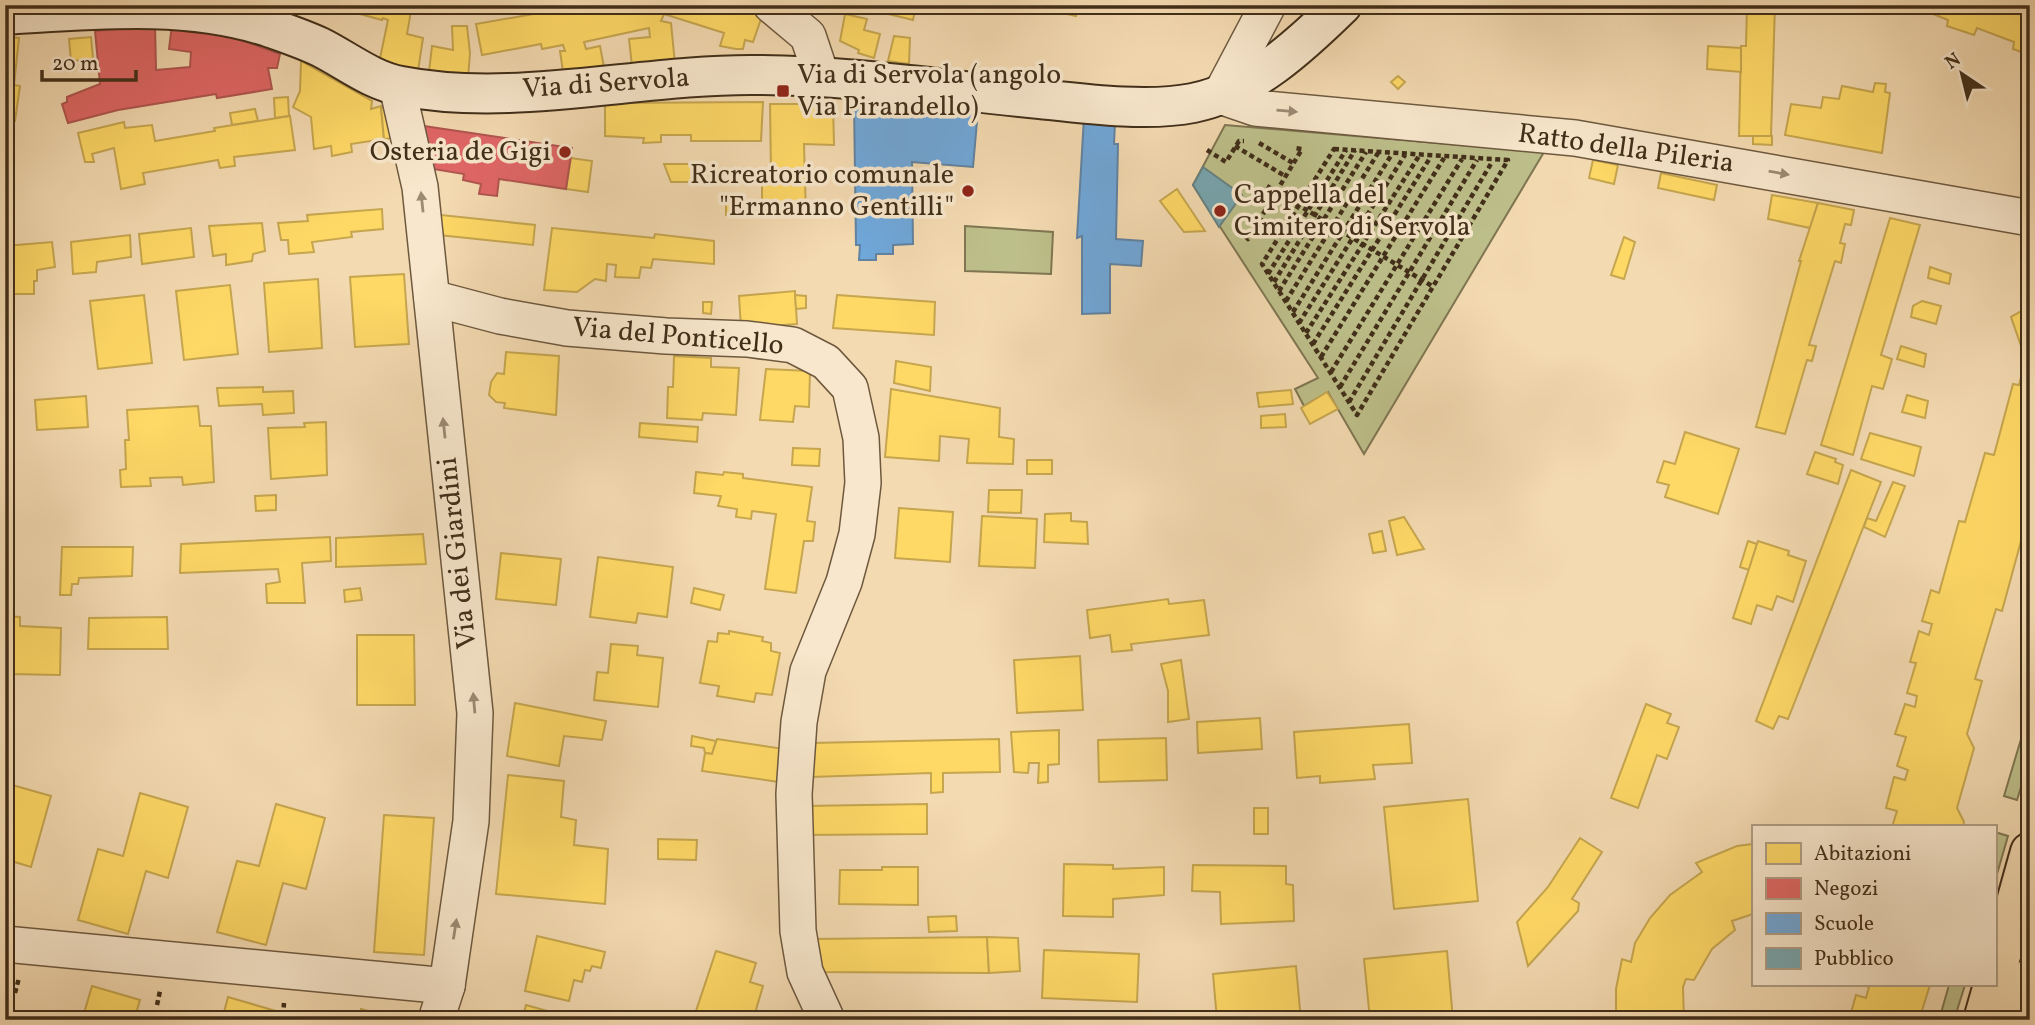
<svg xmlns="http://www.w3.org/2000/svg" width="2035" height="1025" viewBox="0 0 2035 1025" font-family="Vollkorn,serif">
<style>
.green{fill:#bdbf8a;stroke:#7f7652;stroke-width:2}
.homes{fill:#ffd966;stroke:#c6a64f;stroke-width:2}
.shops{fill:#e06666;stroke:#b0554f;stroke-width:2}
.schools{fill:#6fa8dc;stroke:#6183a2;stroke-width:2}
.public{fill:#76a5af;stroke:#668182;stroke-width:2}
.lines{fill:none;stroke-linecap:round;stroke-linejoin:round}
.minor-casing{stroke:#6e593f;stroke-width:38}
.secondary-casing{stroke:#412e19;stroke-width:42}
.primary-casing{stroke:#412e19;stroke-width:42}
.trunk-casing{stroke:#412e19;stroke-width:42}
.path{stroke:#412e19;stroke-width:4.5;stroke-dasharray:5 3.5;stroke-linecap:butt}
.minor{stroke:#f8e7cc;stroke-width:35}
.secondary{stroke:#f8e7cc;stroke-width:38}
.primary{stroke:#f4dab1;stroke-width:38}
.trunk{stroke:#f4dab1;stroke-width:38}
.oneway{fill:#9c8a72}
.poi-dot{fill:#8f2418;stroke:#f8e7cc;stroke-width:2.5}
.labels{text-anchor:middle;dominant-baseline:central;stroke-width:7;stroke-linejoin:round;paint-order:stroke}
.poi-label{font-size:28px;fill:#412e19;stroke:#f8e7cc;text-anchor:start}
.street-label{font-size:28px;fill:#412e19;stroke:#f8e7cc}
</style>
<rect width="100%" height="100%" fill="#f4dab1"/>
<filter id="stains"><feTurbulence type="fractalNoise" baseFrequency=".00286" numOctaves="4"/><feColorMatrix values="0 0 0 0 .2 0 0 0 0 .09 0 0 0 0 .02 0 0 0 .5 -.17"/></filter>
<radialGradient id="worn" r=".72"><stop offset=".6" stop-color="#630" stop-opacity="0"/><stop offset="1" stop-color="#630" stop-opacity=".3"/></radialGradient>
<g class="green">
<path d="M1225,125l319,27 -180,302 -36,-62 -24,14 -9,-17 23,-11 -125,-193z"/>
<path d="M965,226l88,6 -2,42 -86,-3z"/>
<path d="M2030,709v49l-13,42 -13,-4z"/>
<path d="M1995,832l13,4 -13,45z"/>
<path d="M1949,985h16l-11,35h-15z"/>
</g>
<g class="homes">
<path d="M269,5h27v5z"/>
<path d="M327,5h81l-1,5 4,1 -4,23 16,4 -5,33 -39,-8 9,-43 -5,-2 -1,2z"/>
<path d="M529,5h31l-31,5z"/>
<path d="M585,5h8l3,7 4,-1v-6h132l30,11 -9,26 -8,-2 -2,9h-7l-16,-3 4,-13 -60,-19 -3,7 10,2 4,41 -43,2 -3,-27 21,-2 -1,-9 -65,14 2,7 14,-3 4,21 -41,5 -3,-21h5l-2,-6 -21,4 -1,-5 -59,11 -6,-31z"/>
<path d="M851,5h65l-3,15z"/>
<path d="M1026,5h51l-1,11z"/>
<path d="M1747,5h28l-4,131h-32l2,-90h5z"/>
<path d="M1891,5h139v50l-17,-6 1,-7 -37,-14 -3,7 -27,-9 1,-6 -37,-15 -2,7z"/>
<path d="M845,14l22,5 -3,11 16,4 -6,24 -16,-5 1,-3 -19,-9z"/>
<path d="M452,26h15l3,27 -2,25 -39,-6 3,-26 21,4z"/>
<path d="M894,36l16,2 -1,26 -21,-3z"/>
<path d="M5,37l14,1 -5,47 6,1 -5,35 -10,-1z"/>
<path d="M91,37l2,22 -22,2 -2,-22z"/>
<path d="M1708,46l33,2v24l-34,-3z"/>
<path d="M301,61l71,40 -1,8 10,-3 3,33 -33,5 1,8 -20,4 -1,-10 -17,3 -3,-32 -18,-10 7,-16z"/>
<path d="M1398,76l7,6 -7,7 -7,-7z"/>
<path d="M1875,83l11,1 -1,8 5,1 -8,60 -97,-18 6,-31 30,4 2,-11 16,2 3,-13 31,6z"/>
<path d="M288,97l1,19 -14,2 -1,-20z"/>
<path d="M763,102l-2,39h-70v-6h-30v7l-18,1 1,-5 -39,-2v-33z"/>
<path d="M770,104h63l1,41 -30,-1 2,72h-34l-1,-15h-9v-17l7,-1v-9h2z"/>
<path d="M386,107l7,31 -9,1 -3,-31z"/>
<path d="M255,109l3,12 -26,4 -2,-12z"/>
<path d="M290,116l5,34 -61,7 1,9 -15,2 -2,-8 -75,13 2,11 -24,5 -7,-41 -22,6 2,8h-9l-7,-29 46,-11 1,6 27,-3 3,16 60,-10 -1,-3z"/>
<path d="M1753,136h19v9l-19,-1z"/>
<path d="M571,158l21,3 -4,31 -22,-3z"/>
<path d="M1593,160l25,5 -4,19 -25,-6z"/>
<path d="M664,164h30v18h-23z"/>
<path d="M1661,173l56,12 -3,15 -56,-12z"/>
<path d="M1177,189l28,42 -21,1 -24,-31z"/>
<path d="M1772,195l46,8 -8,25 -42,-9z"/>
<path d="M749,203l1,12h-24v-11z"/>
<path d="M1818,203l36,7 -3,15 -6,-1 -5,19 5,1 -4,19 -6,-2 -26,84 7,1 -4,15 -5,-1 -22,74 -29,-7 45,-166h-2z"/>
<path d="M382,209l1,20 -32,3 1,5 -40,5 2,10 -25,2 -1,-14h-7l-3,-17 30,-2 -1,-6z"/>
<path d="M441,215l94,10 -2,20 -94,-10z"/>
<path d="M1890,218l30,7 -39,130 11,4 -9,30 -11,-3 -19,69 -32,-10z"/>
<path d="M262,223l3,28 -12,3 -1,7 -26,4v-11l-13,2 -4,-30z"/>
<path d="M191,228l3,29 -52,7 -3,-30z"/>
<path d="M552,228l102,10 1,-4 59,7v23l-61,-5 -2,9 -10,-1 -2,11 -24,-1 1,-12 -9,-1 -1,17 -11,-2 -18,13 -33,-2z"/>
<path d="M130,235l1,22 -34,5 -1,10 -23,2 -2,-32z"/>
<path d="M1624,237l11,5 -11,37 -13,-4z"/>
<path d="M52,242l3,25 -18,3v11h-3v13h-27l-2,-48z"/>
<path d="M1930,267l21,7 -2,10 -21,-6z"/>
<path d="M404,274l5,70 -54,3 -5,-70z"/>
<path d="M318,279l4,69 -53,4 -5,-69z"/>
<path d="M230,285l8,69 -54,6 -8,-69z"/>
<path d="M795,291l2,33 -56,4 -2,-32z"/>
<path d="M144,295l8,68 -54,6 -8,-68z"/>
<path d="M795,295l11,1v12l-10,1z"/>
<path d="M837,295l98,7 -1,33 -101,-7z"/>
<path d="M1922,301l19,5 -5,18 -25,-7 2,-11z"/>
<path d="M703,302h9l-1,12 -8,-1z"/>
<path d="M2030,306v212l-3,1 -25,92 -6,-2 -21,70 7,2 -15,53 7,14 -17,60 7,14 -1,5h-71l5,-16 -11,-3 8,-31 11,3 3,-10 -11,-4 9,-29 -11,-3 10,-30 10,3 2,-11 -10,-3 9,-30 -6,-1 9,-31 10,4 3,-11 -10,-3 9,-31 8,3 20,-72 6,1 20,-69 9,2 19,-71 6,1 3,-12 -1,-27 -10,-29z"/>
<path d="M1901,346l25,8 -2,13 -27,-8z"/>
<path d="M506,352l53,4 -3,59 -52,-7 1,-5 -9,-1 -7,-7 2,-13 6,-9 7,1z"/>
<path d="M674,356l37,2v9l28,1 -3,47 -33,-2 -1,7 -35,-2 1,-31h5z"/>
<path d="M896,361l35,6 -1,24 -36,-8z"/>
<path d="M766,369l44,2 -1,36 -14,-1 -2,16 -33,-2z"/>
<path d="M263,387v5l30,-1 1,22 -31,2 -1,-11 -43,2 -2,-18z"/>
<path d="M891,389l109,19 -1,29 15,2 -1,25 -46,-1 2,-24 -29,-3 -1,25 -54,-4z"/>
<path d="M1291,390l2,14 -34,3 -2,-14z"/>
<path d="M1327,392l11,17 -28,15 -9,-16z"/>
<path d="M1907,395l21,6 -3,17 -23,-6z"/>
<path d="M86,396l2,31 -51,3 -2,-30z"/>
<path d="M198,406l2,20h11l3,56 -31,3 -1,-8 -32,1 1,8 -30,1 -1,-17 6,-1 -1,-29h4l-2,-30z"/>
<path d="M1285,414l1,13 -25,1v-12z"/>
<path d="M326,422l1,53 -56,4 -3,-51 37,-1 -1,-4z"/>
<path d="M640,423l58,4 -1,15 -58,-5z"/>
<path d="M1685,432l54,17 -21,65 -53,-17 4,-12 -12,-3 7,-21 11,3z"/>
<path d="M1870,433l51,14 -7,29 -53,-17z"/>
<path d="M793,448l27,1 -1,17 -27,-1z"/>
<path d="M1815,452l21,7 -1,3 8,3 -5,19 -31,-10z"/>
<rect x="1027" y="460" width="25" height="14"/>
<path d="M1851,470l30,12 -93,237 -9,-3 -6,13 -17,-8z"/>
<path d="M696,472l27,3 1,-3 19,2v4l69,9 -5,34 8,1 -2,19h-9l-8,52 -31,-4 11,-75 -24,-3 -1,8 -15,-2 1,-8 -19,-3 3,-10 -27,-3z"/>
<path d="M1893,482l12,4 -20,51 -21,-10 3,-9 9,3z"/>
<path d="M989,490h33l-1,23 -33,-1z"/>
<path d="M276,495v15l-20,1 -1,-15z"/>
<path d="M899,508l54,4 -3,50 -55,-4z"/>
<path d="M1071,513v8l16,1 1,22 -44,-2 1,-28z"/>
<path d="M982,516l55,3 -2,49 -56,-2z"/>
<path d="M1404,517l20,32 -27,6 -8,-34z"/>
<path d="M1382,531l4,20 -13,2 -4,-19z"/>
<path d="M423,534l3,30 -90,3v-29z"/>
<path d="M330,537l1,24 -29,2 3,40h-38l-1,-19 14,-2 -2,-13 -98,4 1,-29z"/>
<path d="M1748,541l9,3 -8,26 -9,-3z"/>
<path d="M1758,541l31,10 -1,4 18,6 -13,41 -16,-6 -5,14 -15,-5 -6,19 -18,-6z"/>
<path d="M62,547h71l-1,29 -53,2 -1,6h-6l-1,11h-11z"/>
<path d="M501,553l60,6 -5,46 -60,-6z"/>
<path d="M598,557l75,10 -6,50 -29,-4 -2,10 -46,-6z"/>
<path d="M360,588l2,12 -17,2 -1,-12z"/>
<path d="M694,588l30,7 -4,15 -29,-7z"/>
<path d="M1168,599l1,5 35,-4 5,35 -78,9 1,6 -20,2 -2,-17 -20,3 -3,-28z"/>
<path d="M5,616l15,1v9l41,2 -1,47 -51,-1 1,-36h-5z"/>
<path d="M167,617l1,32h-80l1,-31z"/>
<path d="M729,631l34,6 -1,4 9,2v8l9,2 -8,42 -16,-2 -2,9 -37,-6 2,-10 -19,-3 8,-42 9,1 1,-9 11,1z"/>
<path d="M357,635h57l1,70h-58z"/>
<path d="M611,644l27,2 -1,9 26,3 -5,49 -64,-7 3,-28 11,1z"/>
<path d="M1080,656l3,54 -66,3 -3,-53z"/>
<path d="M1181,660l8,59 -21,3v-31l-7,-27z"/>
<path d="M515,703l91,18 -4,19 -38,-4 -5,30 -52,-10z"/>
<path d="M1646,704l25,10 -4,9 12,4 -12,32 -10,-4 -19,53 -27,-10z"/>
<path d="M1260,718l2,31 -64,4 -1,-31z"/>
<path d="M1409,724l3,39 -39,2 2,14 -55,4v-7l-23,2 -3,-46z"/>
<path d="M1059,730v34l-11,1v17l-10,1 1,-20h-10l-1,10 -14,-1 -3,-40z"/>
<path d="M692,736l24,5 -4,13 -7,-1 -1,-5 -13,-2z"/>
<path d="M1166,738l1,42 -68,2 -1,-42z"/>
<path d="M717,739l67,10 -5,33 -77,-11 3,-18 7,1z"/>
<path d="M999,739l1,33 -57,1v19l-12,1v-20l-120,4v-34z"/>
<path d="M508,775l56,6 -3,36 15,3 -2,25 34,4 -3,55 -109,-10z"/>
<path d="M5,783l46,13 -20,71 -23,-7 -3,11z"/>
<path d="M140,793l48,14 -20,71 -22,-7 -18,63 -50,-14 20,-71 25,7z"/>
<path d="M1468,799l10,102 -84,8 -10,-102z"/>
<path d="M276,804l49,14 -19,71 -23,-6 -17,62 -49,-13 20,-71 22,5z"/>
<path d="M927,804v30l-124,1v-29z"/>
<rect x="1254" y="808" width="14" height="26"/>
<path d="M384,815l50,3 -10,137 -50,-3z"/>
<path d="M1580,838l22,14 -30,47 7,4 -1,8 -50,55 -11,-44 31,-35z"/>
<path d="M658,839l39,1 -1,20 -38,-1z"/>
<path d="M1753,844v70l-21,7 3,9 -23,19 -18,31 -8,-1 -3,8 1,33h-68v-31l6,-30 9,3 4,-19 15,-25 20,-23 32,-23 -6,-9 41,-17z"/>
<path d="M1064,864l49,1v4l51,-2v28l-51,4v18l-50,-1z"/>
<path d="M1193,865l93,1v18l7,1 1,36 -73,3 -1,-32 -28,-1z"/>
<path d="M882,867h36v38l-79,-1 1,-34h42z"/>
<path d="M956,916l1,15 -28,1 -1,-15z"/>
<path d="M537,936l68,16 -4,16 -9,-2 -2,5 -5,-1 -3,12 -8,-2 -5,21 -44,-10z"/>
<path d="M987,937l2,36 -176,-1 -1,-33z"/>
<path d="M987,937l31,1 2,33 -31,2z"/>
<path d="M1044,950l95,4 -2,48 -95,-4z"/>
<path d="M716,951l40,12 -6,19 13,4 -10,34h-60z"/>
<path d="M1447,951l6,69h-83l-6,-61z"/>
<path d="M1296,966l5,54h-84l-4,-46z"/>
<path d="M1863,985h67l-11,35h-70l7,-25 10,3 3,-11z"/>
<path d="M92,986l48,14 -6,20h-52z"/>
<path d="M228,997l48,14 -2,9h-52z"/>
<path d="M526,1005l39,11 -1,4h-42z"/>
<path d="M361,1009l39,11h-41z"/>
</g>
<g class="shops">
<path d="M155,25l1,45 34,-3 1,-15 -22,-3 3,-24 43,6 65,23 -3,14h-9l4,21 -55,9 -1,-4 -98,16 -50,13 -6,-19 5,-2v-5l33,-13 -5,-53z"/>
<path d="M424,126l148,22 -6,41 -67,-10 -2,17 -18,-2 2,-10 -18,-4 1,-6 -37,-6z"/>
</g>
<g class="schools">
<path d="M854,101h56l68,9 -5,57 -61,-5 1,82 -20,1v9h-17v6h-17l1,-15h-4z"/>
<path d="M1084,117l31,5 -1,22h4l-2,95 27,2 -2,25 -31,-2v49l-28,1v-78l-5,2z"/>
</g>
<path class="public" d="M1203,167l39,28 -23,32 -26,-42z"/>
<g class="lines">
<g class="minor-casing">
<g id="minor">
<path d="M771,5l37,31 14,42"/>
<path d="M1268,5l-48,91 35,12 320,30 455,80"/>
<path d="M397,86l23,101 55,526 -4,108 -24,165 -11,34"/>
<path d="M432,298l68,18 67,12 99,8 81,3 46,6 33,17 24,26 11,50 2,45 -6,51 -13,48 -36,89 -9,51 -5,72 4,137 7,41 22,48"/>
<path d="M5,944l442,42"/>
</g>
</g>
<g class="secondary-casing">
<path id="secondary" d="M5,15c87,-5 179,-15 263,12 17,6 35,12 52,20 26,13 52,34 81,39 113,22 239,-12 354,-11 95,0 191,15 285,24 46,5 108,13 153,4 59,-12 107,-57 149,-98"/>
</g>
<g class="primary-casing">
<g id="primary">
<path d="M1995,977l35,-125"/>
<path d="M1983,1020l10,-35"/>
</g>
</g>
<g class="trunk-casing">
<path id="trunk" d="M2018,1020l12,-42"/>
</g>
<g class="path">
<path d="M1259,143l34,20"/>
<path d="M1235,146l50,30"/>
<path d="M1334,149l174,11 -151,255 -95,-151z"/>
<path d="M1207,150l19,12 13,-21h5"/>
<path d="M1267,186l165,100"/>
<path d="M1239,229l9,10 54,-90 -7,-1"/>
<path d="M1268,274l78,-124"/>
<path d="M1274,282l81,-132"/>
<path d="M1279,291l87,-139"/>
<path d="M1286,301l92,-148"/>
<path d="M1293,312l99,-158"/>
<path d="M1299,323l106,-168"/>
<path d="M1306,333l113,-177"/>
<path d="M1313,344l117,-186"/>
<path d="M1321,357l123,-199"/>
<path d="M1331,372l131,-213"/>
<path d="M1340,387l137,-227"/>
<path d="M1349,402l143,-240"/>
<path d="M15,993l4,-15"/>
<path d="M157,1005l3,-14"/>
<path d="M283,1016l1,-13"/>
</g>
<use href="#minor" class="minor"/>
<use href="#secondary" class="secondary"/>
<use href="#primary" class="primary"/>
<use href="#trunk" class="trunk"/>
</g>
<defs><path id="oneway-solid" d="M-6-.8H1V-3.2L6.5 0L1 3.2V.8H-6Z" transform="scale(1.75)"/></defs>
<g class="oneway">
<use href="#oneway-solid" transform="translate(1287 111) rotate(5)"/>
<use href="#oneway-solid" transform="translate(1779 173) rotate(10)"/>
<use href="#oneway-solid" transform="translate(422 202) rotate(-96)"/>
<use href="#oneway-solid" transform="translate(444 428) rotate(-96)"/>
<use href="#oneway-solid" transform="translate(474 703) rotate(-95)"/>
<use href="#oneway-solid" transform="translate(455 929) rotate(-81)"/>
</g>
<g class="poi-dot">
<rect x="776" y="84" width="14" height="14" rx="3.5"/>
<circle cx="565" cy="152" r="7"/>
<circle cx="968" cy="191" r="7"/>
<circle cx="1220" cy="211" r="7"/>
</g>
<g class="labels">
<g class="poi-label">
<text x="797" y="75">Via di Servola (angolo<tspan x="797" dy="32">Via Pirandello)</tspan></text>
<text x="551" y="152" text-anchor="end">Osteria de Gigi</text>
<text x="954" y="175" text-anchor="end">Ricreatorio comunale<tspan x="954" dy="32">"Ermanno Gentilli"</tspan></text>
<text x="1234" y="195">Cappella del<tspan x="1234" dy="32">Cimitero di Servola</tspan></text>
</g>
<g class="street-label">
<text transform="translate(606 84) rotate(-4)">Via di Servola</text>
<text transform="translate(1626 149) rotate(8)">Ratto della Pileria</text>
<text transform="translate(678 337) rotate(5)">Via del Ponticello</text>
<text transform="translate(458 553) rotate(-96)">Via dei Giardini</text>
</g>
</g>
<rect width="2035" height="1025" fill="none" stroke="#f4dab1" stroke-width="28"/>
<rect x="7" y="7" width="2021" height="1011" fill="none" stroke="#412e19" stroke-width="3.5"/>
<rect x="14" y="14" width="2007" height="997" fill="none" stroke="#412e19" stroke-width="2"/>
<rect x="1752" y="825" width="245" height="161" fill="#f8e7cc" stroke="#af9d84" stroke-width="2"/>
<rect x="1766" y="843" width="35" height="21" fill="#ffd966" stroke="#af9d84" stroke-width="2"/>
<text x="1814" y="860" font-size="21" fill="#412e19">Abitazioni</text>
<rect x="1766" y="878" width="35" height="21" fill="#e06666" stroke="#af9d84" stroke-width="2"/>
<text x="1814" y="895" font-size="21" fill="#412e19">Negozi</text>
<rect x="1766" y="913" width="35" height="21" fill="#6fa8dc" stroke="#af9d84" stroke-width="2"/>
<text x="1814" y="930" font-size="21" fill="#412e19">Scuole</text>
<rect x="1766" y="948" width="35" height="21" fill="#76a5af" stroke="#af9d84" stroke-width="2"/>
<text x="1814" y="965" font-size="21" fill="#412e19">Pubblico</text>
<g transform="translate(1962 74) rotate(325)" stroke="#f8e7cc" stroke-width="5" paint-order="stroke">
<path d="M0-5L12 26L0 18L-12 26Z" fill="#412e19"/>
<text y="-10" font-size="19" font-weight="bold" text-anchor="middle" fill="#412e19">N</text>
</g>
<path d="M42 70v10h94v-10" fill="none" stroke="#412e19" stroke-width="3.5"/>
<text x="52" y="70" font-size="21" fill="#412e19" stroke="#f8e7cc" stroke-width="5" paint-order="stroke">20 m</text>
<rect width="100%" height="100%" filter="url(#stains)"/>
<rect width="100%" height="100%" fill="url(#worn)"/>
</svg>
